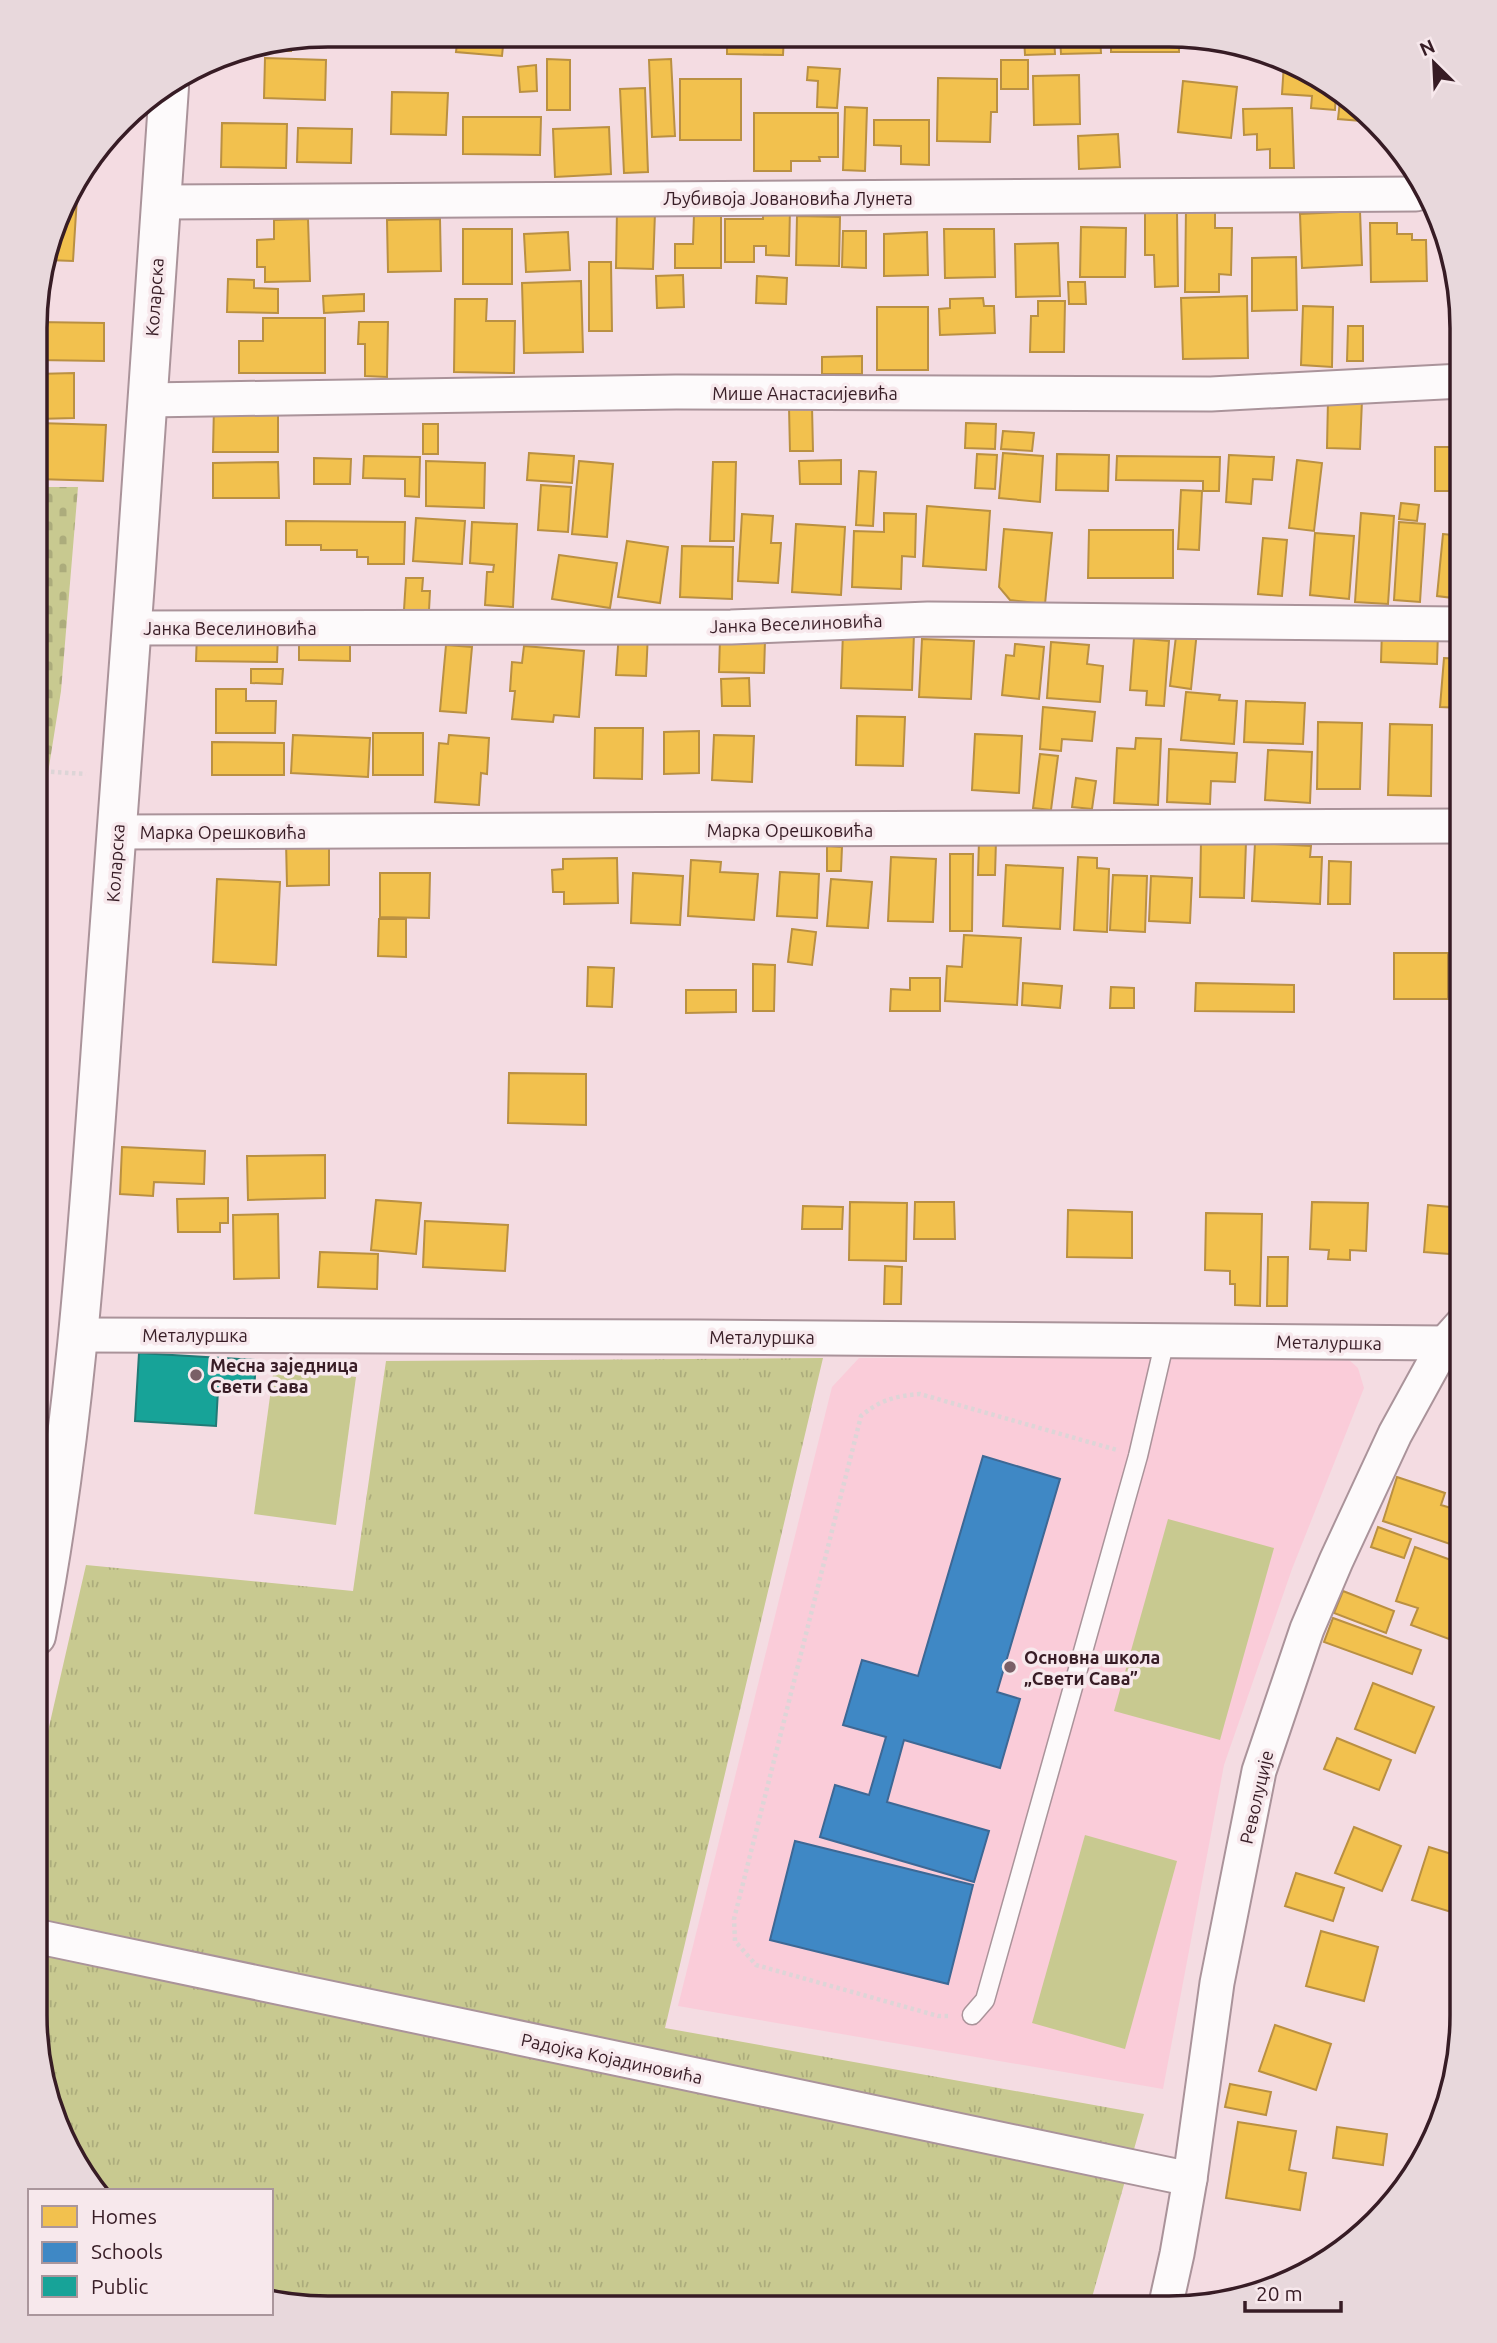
<svg xmlns="http://www.w3.org/2000/svg" width="1497" height="2343" viewBox="0 0 1497 2343" font-family="Ubuntu,sans-serif">
<style>
.built{fill:#faccd9}
.grass{fill:url(#grass-tufts)}
.cemetery{fill:url(#cemetery-stones)}
.garden{fill:#c8c990}
.homes{fill:#f2c14e;stroke:#ba9042;stroke-width:2}
.schools{fill:#3f88c5;stroke:#3d6895;stroke-width:2}
.public{fill:#17a398;stroke:#217a76;stroke-width:2}
.lines{fill:none;stroke-linecap:round;stroke-linejoin:round}
.service-casing{stroke:#aa939a;stroke-width:21}
.minor-casing{stroke:#aa939a;stroke-width:37}
.secondary-casing{stroke:#aa939a;stroke-width:42}
.path{stroke:#ddd5d7;stroke-width:4.5;stroke-dasharray:3.5 3.5;stroke-linecap:butt}
.service{stroke:#fdfafb;stroke-width:18}
.minor{stroke:#fdfafb;stroke-width:33}
.secondary{stroke:#fdfafb;stroke-width:38}
.poi-dot{fill:#795f67;stroke:#f7e8ec;stroke-width:2.5}
.labels{text-anchor:middle;dominant-baseline:central;stroke-width:7;stroke-linejoin:round;paint-order:stroke}
.street-label{font-size:18px;fill:#371c25;stroke:#f7e8ec}
.poi-label{font-size:18px;font-weight:bold;fill:#371c25;stroke:#f7e8ec;text-anchor:start}
.rim{fill:none;stroke:#371c25;stroke-width:3.5}
</style>
<defs>
<pattern id="grass-tufts" width="24" height="20" patternUnits="userSpaceOnUse" patternTransform="scale(1.75)"><rect width="24" height="20" fill="#c8c990"/><path d="M3 7l-1-3M5 7V3M7 7l1-3M15 17l-1-3M17 17v-4M19 17l1-3" fill="none" stroke="#acac7c"/></pattern>
<pattern id="cemetery-stones" width="16" height="16" patternUnits="userSpaceOnUse" patternTransform="scale(1.75)"><rect width="16" height="16" fill="#c8c990"/><path d="M2 7V4a2 2 0 0 1 4 0v3zM10 15v-3a2 2 0 0 1 4 0v3z" fill="#acac7c"/></pattern>
</defs>
<rect width="100%" height="100%" fill="#f4dce2"/>
<path class="built" d="M859,1358h488l11,10 6,20 -72,181 -68,196 -61,324 -485,-83 154,-619z"/>
<path class="grass" d="M823,1358l-158,670 479,86 -55,194 -799,-2 -19,-5v-110h-177l-37,-63 -22,-113v-227l51,-223 267,26 33,-230z"/>
<path class="cemetery" d="M37,487h41l-17,204 -13,82 -12,235z"/>
<g class="garden">
<path d="M274,1367l82,10 -20,148 -82,-11z"/>
<path d="M1168,1519l106,29 -54,192 -106,-29z"/>
<path d="M1085,1835l92,26 -52,188 -93,-26z"/>
</g>
<g class="homes">
<path d="M458,35l46,1 -2,20 -46,-4z"/>
<path d="M529,36h50l-1,11 -50,-2z"/>
<path d="M727,36h57l-1,19 -56,-1z"/>
<path d="M1024,37h30l1,17 -30,1z"/>
<path d="M1060,37h40l1,16 -40,1z"/>
<rect x="1111" y="37" width="68" height="15"/>
<path d="M291,42v9l-39,-1z"/>
<path d="M1245,47l36,10h-37z"/>
<path d="M265,58l61,2 -1,40 -61,-2z"/>
<path d="M547,59l23,1v50h-23z"/>
<path d="M671,59l4,77 -23,1 -3,-77z"/>
<rect x="1001" y="60" width="27" height="29"/>
<path d="M1284,63h8l44,26 -1,21 -24,-2 1,-12 -30,-2z"/>
<path d="M536,65l1,26 -17,1 -2,-25z"/>
<path d="M808,67l32,2 -3,39 -20,-1 1,-26 -11,-1z"/>
<path d="M1079,75l1,49 -46,1 -1,-49z"/>
<path d="M938,78l59,1v33h-6l-1,30 -53,-1z"/>
<rect x="680" y="79" width="61" height="61"/>
<path d="M1183,81l54,6 -6,51 -53,-6z"/>
<path d="M645,88l3,84 -24,1 -4,-84z"/>
<path d="M392,92l56,1 -2,42 -55,-1z"/>
<path d="M1341,92l6,3 27,27 -36,-3z"/>
<path d="M845,107l22,1 -2,63 -22,-1z"/>
<path d="M1292,108l2,60h-24v-19l-13,1v-16l-13,1 -1,-26z"/>
<path d="M754,113h84v44h-19l1,4h-29v10h-37z"/>
<path d="M463,117h78l-1,38 -77,-1z"/>
<path d="M874,120h55v45l-28,-1v-18l-27,-1z"/>
<path d="M222,123l65,1 -1,44 -65,-1z"/>
<path d="M609,127l2,47 -56,3 -2,-48z"/>
<path d="M298,128l54,1 -1,34 -54,-1z"/>
<path d="M1118,134l2,33 -41,2 -1,-33z"/>
<path d="M78,181l-5,80 -25,-1 17,-62z"/>
<path d="M763,207l27,1 -1,48 -23,-1v-9h-12v16h-29v-43h38z"/>
<path d="M1186,207h29v21h17l-1,47 -12,-1v18h-34z"/>
<path d="M617,210l38,2 -2,57 -37,-1z"/>
<path d="M1360,211l2,54 -60,3 -2,-54z"/>
<path d="M1145,212h32l1,74 -23,1 -1,-32h-9z"/>
<path d="M694,214l27,1v53h-46v-24h18z"/>
<path d="M797,216l43,1 -1,49 -43,-1z"/>
<path d="M308,219l2,62 -45,1v-15h-8v-27l17,-1v-19z"/>
<path d="M440,219l1,52 -53,1 -1,-52z"/>
<path d="M1370,223h27v11h15v6h14l1,41 -56,1z"/>
<path d="M1081,227l45,1 -1,49h-45z"/>
<rect x="463" y="229" width="49" height="55"/>
<path d="M944,229h50l1,48 -50,1z"/>
<path d="M843,231h23v37l-24,-1z"/>
<path d="M568,232l2,38 -44,2 -2,-38z"/>
<path d="M927,232l1,43 -44,1v-42z"/>
<path d="M1058,243l2,53 -44,1 -1,-53z"/>
<path d="M1296,257l1,53 -45,1v-53z"/>
<path d="M589,262h22l1,69h-23z"/>
<path d="M683,275l1,32 -27,1 -1,-32z"/>
<path d="M757,276l30,2 -1,26 -30,-1z"/>
<path d="M228,279l26,1v8l24,1v24l-51,-1z"/>
<path d="M581,281l2,71 -59,1 -2,-70z"/>
<path d="M1068,282h17l1,22h-17z"/>
<path d="M364,294v17l-40,2 -1,-17z"/>
<path d="M1247,296l1,62 -65,1 -2,-61z"/>
<path d="M983,298l1,8h10l1,27 -55,2 -1,-26 11,-1v-9z"/>
<path d="M455,299h32l-1,22h29l-1,52 -60,-1z"/>
<path d="M1038,301h27l-1,51h-34l1,-36h7z"/>
<path d="M1303,306l30,1 -1,60 -31,-2z"/>
<rect x="877" y="307" width="51" height="63"/>
<path d="M263,318h62v55h-86v-32h24z"/>
<path d="M37,322l67,1v38l-67,-1z"/>
<path d="M359,322h29l-1,55 -22,-1v-32h-7z"/>
<path d="M1348,326h15v35h-16z"/>
<path d="M862,356v18h-40v-17z"/>
<path d="M74,373v45l-37,1v-45z"/>
<path d="M1328,399l34,1 -2,49 -33,-1z"/>
<path d="M214,405l64,1v46h-65z"/>
<path d="M812,406l1,45h-23l-1,-44z"/>
<path d="M37,423l69,2 -3,56 -66,-2z"/>
<path d="M966,423l30,1 -1,25 -30,-1z"/>
<rect x="423" y="424" width="15" height="30"/>
<path d="M1003,431l31,2 -2,18 -31,-2z"/>
<rect x="1435" y="447" width="27" height="44"/>
<path d="M529,453l45,3 -2,27 -45,-3z"/>
<path d="M1003,453l40,3 -3,46 -41,-4z"/>
<path d="M977,454l20,1 -2,34 -20,-1z"/>
<path d="M1057,454l52,1 -1,36 -52,-1z"/>
<path d="M1229,455l45,2 -2,23 -19,-1 -2,25 -25,-2z"/>
<path d="M364,456l56,1 -1,40 -14,-1v-17l-42,-1z"/>
<path d="M1117,456l103,1 -1,34h-16v-10l-87,-1z"/>
<path d="M314,458l37,1 -1,25h-36z"/>
<path d="M841,460v24h-41l-1,-23z"/>
<path d="M1297,460l25,3 -8,68 -25,-3z"/>
<path d="M426,461l59,2 -1,45 -58,-2z"/>
<path d="M579,461l34,3 -6,73 -35,-3z"/>
<path d="M278,462l1,36h-66v-35z"/>
<path d="M713,462h23l-2,79h-24z"/>
<path d="M859,471l17,1 -3,54 -17,-1z"/>
<path d="M541,485l30,2 -3,45 -30,-2z"/>
<path d="M1181,490l21,1 -3,59 -21,-1z"/>
<path d="M1401,503l18,2 -2,16 -18,-2z"/>
<path d="M927,506l63,5 -4,59 -63,-4z"/>
<path d="M884,513l32,1 -1,43 -13,-1 -1,33 -49,-2 2,-56 30,1z"/>
<path d="M1361,513l33,3 -6,88 -33,-2z"/>
<path d="M742,514l31,2 -2,27h10l-3,40 -40,-2z"/>
<path d="M416,518l49,3 -3,43 -49,-3z"/>
<path d="M286,521l119,1 -1,42h-36v-7h-11v-7h-36v-5h-35z"/>
<path d="M472,522l45,2 -4,83 -28,-2 2,-33h6l1,-7 -24,-2z"/>
<path d="M1399,522l26,2 -5,78 -26,-2z"/>
<path d="M796,524l49,3 -4,68 -49,-3z"/>
<path d="M1004,529l48,4 -7,71 -35,-4 -11,-13z"/>
<path d="M1089,530h84v48h-85z"/>
<path d="M1315,533l39,3 -5,63 -39,-4z"/>
<path d="M1443,534l19,2v63l-25,-3z"/>
<path d="M1263,538l24,2 -5,56 -24,-2z"/>
<path d="M627,541l41,6 -8,56 -42,-6z"/>
<path d="M682,546l51,1 -1,52 -52,-2z"/>
<path d="M559,555l58,8 -7,45 -58,-9z"/>
<path d="M406,578h17l-1,13h8l-1,19h-25z"/>
<path d="M1177,628l20,3 -6,58 -21,-3z"/>
<path d="M1382,629l56,2 -1,33 -56,-2z"/>
<path d="M619,632l29,1 -2,43 -30,-1z"/>
<path d="M843,632l71,1 -2,57 -71,-2z"/>
<path d="M197,633l81,1 -1,28 -81,-1z"/>
<path d="M720,638l45,2 -1,33 -45,-1z"/>
<path d="M1134,638l35,3 -5,65 -18,-1 1,-14 -17,-1z"/>
<path d="M922,639l52,2 -3,58 -52,-2z"/>
<path d="M1051,642l38,3 -2,19 16,2 -3,36 -53,-4z"/>
<path d="M299,643l51,1v17l-51,-1z"/>
<path d="M1015,644l29,3 -5,52 -37,-4 4,-40 8,1z"/>
<path d="M446,645l26,2 -6,66 -26,-2z"/>
<path d="M524,646l60,5 -5,66 -25,-2 -1,7 -41,-3 3,-28h-5l2,-29 10,1z"/>
<path d="M1444,658l18,1v49l-22,-1z"/>
<path d="M251,669h32l-1,15 -31,-1z"/>
<path d="M749,678l1,28h-28l-1,-27z"/>
<path d="M216,689h30v12h30l-1,32h-59z"/>
<path d="M1186,692l34,3 -1,5 18,1 -3,43 -53,-4z"/>
<path d="M1246,701l59,2 -2,41 -59,-2z"/>
<path d="M1043,707l52,5 -3,29 -30,-2 -1,12 -21,-2z"/>
<path d="M857,716l48,1 -2,49 -47,-1z"/>
<path d="M1318,722l44,1 -2,66h-43z"/>
<path d="M1390,724l42,1 -1,71 -43,-1z"/>
<path d="M595,728h48l-1,51 -48,-1z"/>
<path d="M699,731v42l-35,1v-42z"/>
<rect x="373" y="733" width="50" height="42"/>
<path d="M975,734l47,2 -3,57 -47,-3z"/>
<path d="M293,735l77,3 -2,39 -77,-4z"/>
<path d="M449,735l40,3 -2,36 -6,-1 -2,32 -44,-3 4,-59 9,1z"/>
<path d="M714,735l40,1 -2,46 -40,-2z"/>
<path d="M1136,738l25,1 -3,66 -44,-2 3,-55 18,1z"/>
<path d="M212,742l72,1v32h-72z"/>
<path d="M1169,749l68,4 -2,29 -24,-1 -1,23 -43,-2z"/>
<path d="M1268,750l44,2 -2,51 -45,-3z"/>
<path d="M1040,754l18,2 -7,54 -18,-2z"/>
<path d="M1076,778l20,3 -4,28 -20,-2z"/>
<path d="M979,840h17l-1,35h-17z"/>
<path d="M286,841h43v44l-42,1z"/>
<path d="M1201,841l45,1 -2,56 -44,-1z"/>
<path d="M1255,843l56,3 -1,11h12l-2,47 -68,-3z"/>
<path d="M827,846l15,1 -1,24h-14z"/>
<path d="M950,854h23l-1,77h-22z"/>
<path d="M891,857l45,2 -3,63 -45,-1z"/>
<path d="M1078,857l19,1v10l12,1 -2,63 -33,-2z"/>
<path d="M617,858l1,45 -54,1v-12h-11l-1,-22 11,-1v-10z"/>
<path d="M691,860l30,2 -1,10 38,2 -4,46 -66,-4z"/>
<path d="M1329,861l22,1 -1,42h-22z"/>
<path d="M1006,865l57,3 -3,61 -57,-3z"/>
<path d="M780,872l39,2 -2,44 -40,-2z"/>
<path d="M380,873h50l-1,45 -49,-1z"/>
<path d="M633,873l50,3 -3,49 -49,-2z"/>
<path d="M1113,875l34,1 -2,56 -35,-2z"/>
<path d="M1151,876l41,2 -2,45 -41,-2z"/>
<path d="M217,879l63,3 -4,83 -63,-3z"/>
<path d="M831,879l41,3 -4,46 -41,-2z"/>
<path d="M379,919h27v38l-28,-1z"/>
<path d="M792,929l24,3 -4,33 -24,-3z"/>
<path d="M964,935l57,3 -4,67 -72,-4 2,-35 15,1z"/>
<rect x="1394" y="953" width="54" height="46"/>
<path d="M753,964l22,1 -1,46h-21z"/>
<path d="M588,967l26,1 -2,39 -25,-1z"/>
<path d="M910,978h30v33h-50l1,-22 19,1z"/>
<path d="M1023,983l39,3 -2,22 -38,-3z"/>
<path d="M1196,983l98,2v27l-99,-1z"/>
<path d="M1111,987l23,1v20h-24z"/>
<path d="M686,990h50v22l-50,1z"/>
<path d="M509,1073l77,1v51l-78,-2z"/>
<path d="M1458,1104h4v20h-5z"/>
<path d="M122,1147l83,4 -1,33 -50,-2 -1,14 -33,-2z"/>
<path d="M325,1155v43l-77,2 -1,-44z"/>
<path d="M228,1198v25h-8v9h-42l-1,-33z"/>
<path d="M376,1200l45,3 -5,51 -45,-4z"/>
<path d="M850,1202l57,1 -1,58 -57,-1z"/>
<path d="M915,1202h39l1,37h-41z"/>
<path d="M1312,1202l56,1 -2,48 -16,-1v10l-22,-1 1,-9 -19,-1z"/>
<path d="M1428,1205l34,3v47l-38,-3z"/>
<path d="M803,1206l40,1 -1,22h-40z"/>
<path d="M1068,1210l64,2v46l-65,-1z"/>
<path d="M1206,1213l56,1 -2,92 -25,-1v-21h-5v-13l-25,-1z"/>
<path d="M278,1214l1,64 -45,1 -1,-64z"/>
<path d="M425,1221l83,4 -3,46 -82,-4z"/>
<path d="M320,1252l58,2 -1,35 -59,-2z"/>
<path d="M1268,1257h20l-1,49h-20z"/>
<path d="M885,1266l17,1 -1,37h-17z"/>
<path d="M1397,1477l48,16 -4,12 20,6 -11,33 -67,-23z"/>
<path d="M1378,1527l33,12 -7,19 -33,-11z"/>
<path d="M1415,1547l47,17v38l-13,37 -38,-14 7,-17 -22,-7z"/>
<path d="M1343,1591l51,20 -8,22 -52,-20z"/>
<path d="M1333,1618l88,32 -9,24 -88,-32z"/>
<path d="M1373,1683l61,24 -19,46 -60,-24z"/>
<path d="M1337,1738l54,22 -12,30 -55,-21z"/>
<path d="M1354,1827l47,19 -19,45 -47,-18z"/>
<path d="M1429,1847l32,10 -5,13 5,2v43l-49,-15z"/>
<path d="M1296,1873l48,15 -11,33 -48,-15z"/>
<path d="M1321,1931l57,16 -14,54 -58,-15z"/>
<path d="M1275,2025l56,19 -15,46 -57,-19z"/>
<path d="M1230,2084l41,8 -5,23 -41,-8z"/>
<path d="M1238,2122l58,9 -7,39 17,3 -6,37 -74,-12z"/>
<path d="M1337,2127l50,7 -4,31 -50,-7z"/>
</g>
<g class="schools">
<path d="M983,1456l77,23 -63,213 23,7 -20,69 -96,-28 -17,62 102,29 -15,51 -154,-45 15,-52 34,10 17,-58 -43,-12 19,-65 56,16z"/>
<path d="M795,1841l178,44 -25,99 -178,-44z"/>
</g>
<path class="public" d="M139,1353l117,7 -2,32 -36,-2 -2,36 -81,-5z"/>
<g class="lines">
<g class="service-casing">
<path id="service" d="M972,2015l13,-15 153,-544 27,-116"/>
</g>
<g class="minor-casing">
<g id="minor">
<path d="M161,202l1255,-8"/>
<path d="M147,400l529,-8 535,2 251,-13"/>
<path d="M131,628l600,-1 197,-8 534,5"/>
<path d="M117,832l1345,-6"/>
<path d="M79,1335l620,2 746,6"/>
<path d="M35,1936l1155,243"/>
<path d="M1165,2308l12,-54 13,-75 27,-196 42,-212 48,-142 29,-68 59,-127 50,-91 17,-19"/>
</g>
</g>
<g class="secondary-casing">
<path id="secondary" d="M36,1636c42,-218 54,-439 70,-660 22,-296 44,-593 63,-889"/>
</g>
<g class="path">
<path d="M37,771l49,3"/>
<path d="M948,2016h-10l-182,-51 -21,-24 -1,-22 127,-503c19,-16 34,-20 59,-22l197,56"/>
</g>
<use href="#service" class="service"/>
<use href="#minor" class="minor"/>
<use href="#secondary" class="secondary"/>
</g>
<g class="poi-dot">
<circle cx="196" cy="1375" r="7"/>
<circle cx="1010" cy="1667" r="7"/>
</g>
<g class="labels">
<g class="street-label">
<text x="788" y="198">Љубивоја Јовановића Лунета</text>
<text transform="translate(154 297) rotate(-86)">Коларска</text>
<text x="805" y="393">Мише Анастасијевића</text>
<text transform="translate(796 623) rotate(-2)">Јанка Веселиновића</text>
<text x="230" y="628">Јанка Веселиновића</text>
<text x="790" y="830">Марка Орешковића</text>
<text x="223" y="832">Марка Орешковића</text>
<text transform="translate(115 863) rotate(-86)">Коларска</text>
<text x="195" y="1335">Металуршка</text>
<text x="762" y="1337">Металуршка</text>
<text transform="translate(1329 1342) rotate(1)">Металуршка</text>
<text transform="translate(1256 1797) rotate(-77)">Револуције</text>
<text transform="translate(612 2058) rotate(12)">Радојка Којадиновића</text>
</g>
<g class="poi-label">
<text x="210" y="1365">Месна заједница<tspan x="210" dy="21">Свети Сава</tspan></text>
<text x="1024" y="1657">Основна школа<tspan x="1024" dy="21">„Свети Сава”</tspan></text>
</g>
</g>
<path d="M0 0H1497V2343H0ZM328 47H1169A281 281 0 0 1 1450 328V2015A281 281 0 0 1 1169 2296H328A281 281 0 0 1 47 2015V328A281 281 0 0 1 328 47Z" fill="#e8d8dc" fill-rule="evenodd"/>
<path class="rim" d="M328 47H1169A281 281 0 0 1 1450 328V2015A281 281 0 0 1 1169 2296H328A281 281 0 0 1 47 2015V328A281 281 0 0 1 328 47Z"/>
<rect x="28" y="2189" width="245" height="126" fill="#f7e8ec" stroke="#aa969c" stroke-width="2"/>
<rect x="42" y="2206" width="35" height="21" fill="#f2c14e" stroke="#aa969c" stroke-width="2"/>
<text x="91" y="2224" font-size="21" fill="#371c25">Homes</text>
<rect x="42" y="2242" width="35" height="21" fill="#3f88c5" stroke="#aa969c" stroke-width="2"/>
<text x="91" y="2259" font-size="21" fill="#371c25">Schools</text>
<rect x="42" y="2276" width="35" height="21" fill="#17a398" stroke="#aa969c" stroke-width="2"/>
<text x="91" y="2294" font-size="21" fill="#371c25">Public</text>
<g transform="translate(1434 63) rotate(336)" stroke="#f7e8ec" stroke-width="5" paint-order="stroke">
<path d="M0-5L12 26L0 18L-12 26Z" fill="#371c25"/>
<text y="-10" font-size="19" font-weight="bold" text-anchor="middle" fill="#371c25">N</text>
</g>
<path d="M1245 2301v10h96v-10" fill="none" stroke="#371c25" stroke-width="3.5"/>
<text x="1256" y="2301" font-size="21" fill="#371c25" stroke="#f7e8ec" stroke-width="5" paint-order="stroke">20 m</text>
</svg>
